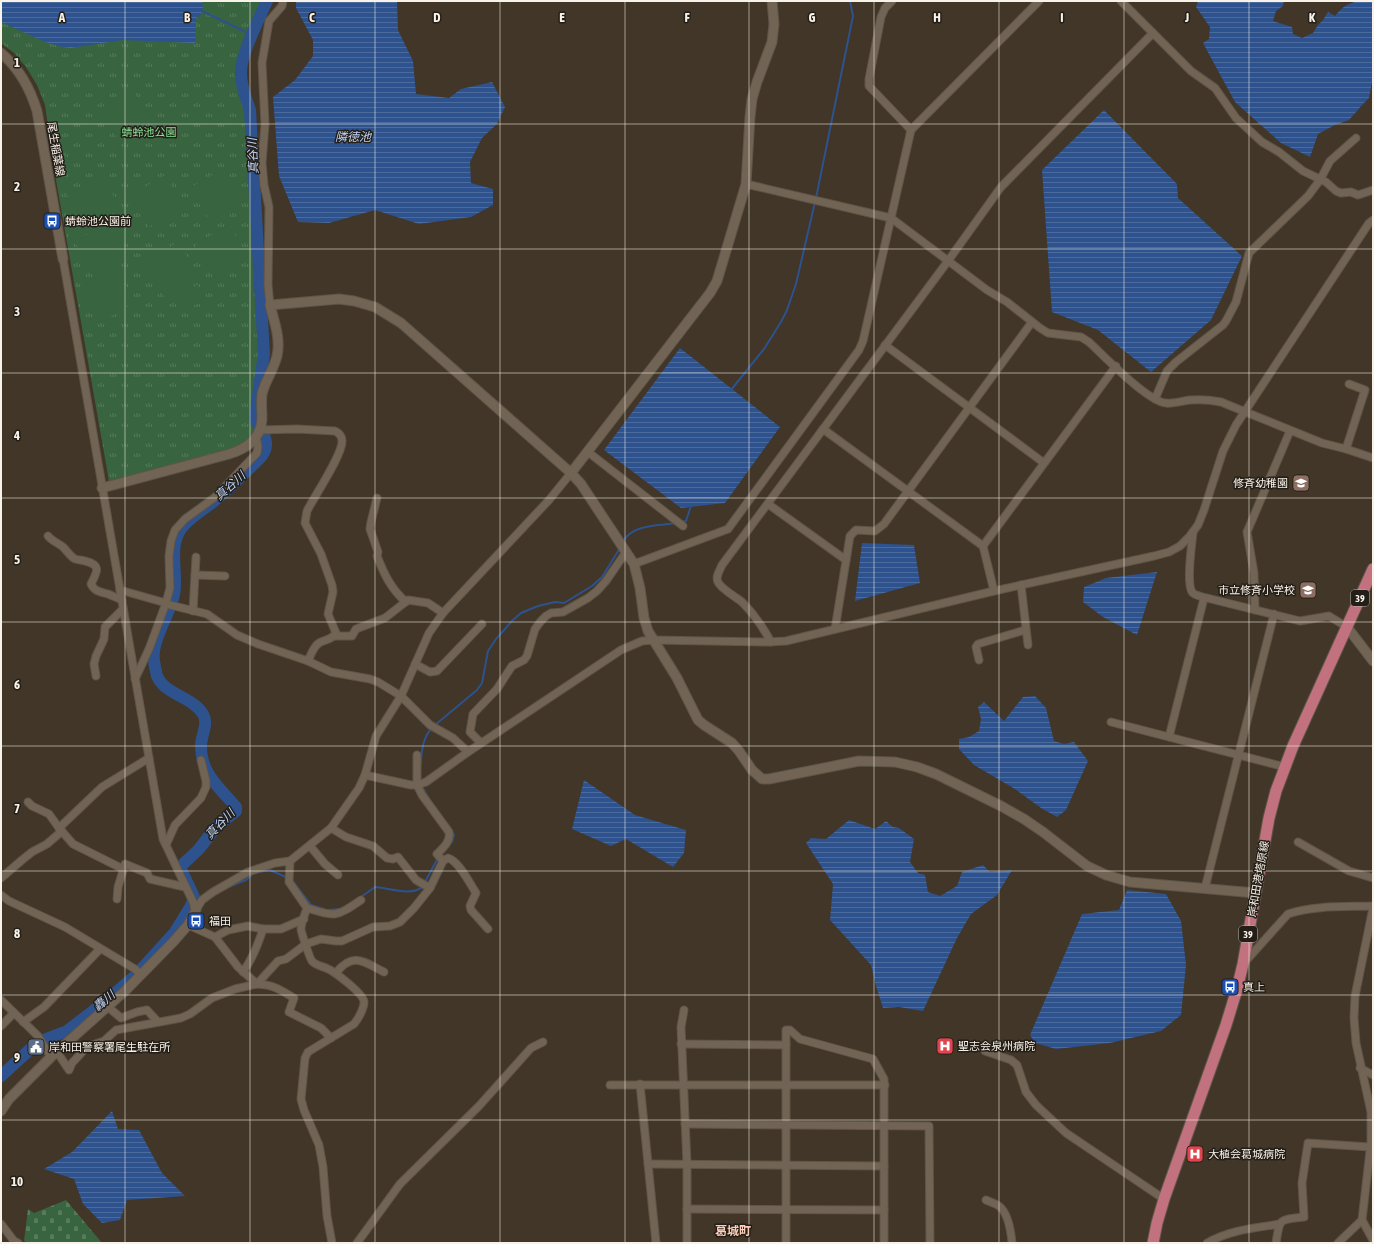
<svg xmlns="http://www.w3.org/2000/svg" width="1374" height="1244" viewBox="0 0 1374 1244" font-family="'Asap Condensed','Noto Sans JP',sans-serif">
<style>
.cemetery{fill:url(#cemetery-stones)}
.park{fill:url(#park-tufts)}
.garden{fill:#38643f}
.water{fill:url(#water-rules)}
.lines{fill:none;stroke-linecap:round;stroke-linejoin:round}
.stream{stroke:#2d528d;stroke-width:2}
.river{stroke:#2d528d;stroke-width:12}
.minor-casing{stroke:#5e5448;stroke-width:9}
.tertiary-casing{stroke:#5e5448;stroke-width:11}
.primary-casing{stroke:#5e5448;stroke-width:13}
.minor{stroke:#716454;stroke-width:7}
.tertiary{stroke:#716454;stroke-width:9}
.primary{stroke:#c2717e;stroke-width:11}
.grid{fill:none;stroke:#f9f2e9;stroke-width:1;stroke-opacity:0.55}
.labels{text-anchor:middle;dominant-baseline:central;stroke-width:3;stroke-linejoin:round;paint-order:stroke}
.shield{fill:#231e17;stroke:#b9b2aa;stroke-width:1}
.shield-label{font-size:10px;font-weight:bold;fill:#f9f2e9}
.park-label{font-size:11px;fill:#8ce69a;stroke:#231e17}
.street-label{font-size:11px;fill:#f9f2e9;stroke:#231e17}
.poi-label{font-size:11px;fill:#f9f2e9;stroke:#231e17;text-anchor:start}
.water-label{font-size:12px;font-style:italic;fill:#bfd5f8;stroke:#231e17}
.neighbourhood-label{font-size:12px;font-weight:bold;fill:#fdcfb9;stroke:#231e17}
.grid-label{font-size:13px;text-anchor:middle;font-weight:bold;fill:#f9f2e9;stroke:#231e17;stroke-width:3;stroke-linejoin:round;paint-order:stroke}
</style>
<defs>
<pattern id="cemetery-stones" width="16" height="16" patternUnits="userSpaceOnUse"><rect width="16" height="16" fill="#38643f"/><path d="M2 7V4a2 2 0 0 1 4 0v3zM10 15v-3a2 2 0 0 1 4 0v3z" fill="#567b5b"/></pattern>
<pattern id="park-tufts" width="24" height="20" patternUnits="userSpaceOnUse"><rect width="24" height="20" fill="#38643f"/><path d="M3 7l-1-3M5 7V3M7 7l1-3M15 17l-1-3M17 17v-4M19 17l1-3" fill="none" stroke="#567b5b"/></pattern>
<pattern id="water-rules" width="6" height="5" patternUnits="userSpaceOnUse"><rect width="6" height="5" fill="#2d528d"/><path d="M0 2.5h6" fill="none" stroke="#4c6b9d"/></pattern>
</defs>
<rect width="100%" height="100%" fill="#413627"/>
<path class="cemetery" d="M66,1200l36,43h-74l-4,-2 4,-32 6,4z"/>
<path class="park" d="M1,1h262c-9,19 -27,53 -25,74 1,12 6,24 10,36l14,243 -9,57 -1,6 4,11 -7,11 -9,8 -127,37 -4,-3 -54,-307 -10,-69 -8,-20 -11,-18 -12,-14 -13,-10z"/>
<g class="garden">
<path d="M132,89l20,32 -33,20 -20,-32z"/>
<path d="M224,168l20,33 -34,20 -20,-33z"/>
<path d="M101,174l19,33 -33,20 -20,-32z"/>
<path d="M165,175l18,32 -34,20 -19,-31z"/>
<path d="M109,221l19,32 -34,20 -19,-31z"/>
<path d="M229,225l19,32 -34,20 -19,-32z"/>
<path d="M178,242l20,33 -34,21 -20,-33z"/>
<path d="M115,268l20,33 -33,21 -21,-33z"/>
<path d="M197,285l8,14 -16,9 -8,-13z"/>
</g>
<g class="water">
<path d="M1,1h201l1,7 -3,8 -4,2 -1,25 -73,-3 -51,8 -9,-1 -17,-5 -44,-20z"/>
<path d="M296,1h101l1,29 15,31 3,33 33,4 12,-9 31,-7 13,25 -8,17 -15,14 -12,24 1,21 22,6v16l-22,12 -52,7 -44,-14 -46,13 -31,-1 -19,-46 -6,-79 22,-17 18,-24v-16l-17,-32z"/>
<path d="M1198,1h86l-1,5 -7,5 -3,10 19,6 1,7 9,4 11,-5 5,-8 5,-5 5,-8 7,4c12,-15 20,-15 38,-15v76l-4,21 -6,6 -14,16 -14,5 -17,9 -8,23 -29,-14 -46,-41 -32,-59 6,-4 1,-12 -14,-20z"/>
<path d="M1104,110l73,74 1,14 64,58 -31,64 -60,52 -53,-42 -46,-18 -10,-142z"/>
<path d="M680,348l100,79 -55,76 -44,5 -77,-58z"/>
<path d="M862,543l52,2 6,38 -65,18z"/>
<path d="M1157,572l-20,63 -34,-18 -20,-15 1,-15 22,-9z"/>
<path d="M1035,696l11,12 8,33 10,3 10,-2 14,19 -22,49 -9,7 -16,-9 -26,-19 -41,-24 -15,-16v-10l10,-2 10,-6 2,-12 -3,-12 6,-5 20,19 19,-24z"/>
<path d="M584,780l51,35 51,15 -2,23 -11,14 -47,-28 -15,7 -39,-17z"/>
<path d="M849,820l26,9 11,-8 7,6 6,1 15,11 -4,23 8,11 7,2 3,17 12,4 17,-10 5,-14 21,-7 7,7 22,-2 -15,25 -26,19 -14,24 -34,73 -24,-4 -16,1 -7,-22 -5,-21 -41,-45 3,-36 -27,-41 5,-5 15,1z"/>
<path d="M1127,890l39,4 15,27 5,44 -5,50 -20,16 -51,12 -54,6 -21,-6 -5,-8 52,-121 37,-4z"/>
<path d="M112,1111l6,18 21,1 23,43 23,23 -58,4 -7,20 -18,3 -19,-19 -9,-25 -30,-10 28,-17z"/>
</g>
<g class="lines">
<g class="stream">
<path d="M202,11l50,24"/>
<path d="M816,198l37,-182 -3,-15"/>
<path d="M731,390l33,-41 17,-27 6,-12 9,-26 19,-82"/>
<path d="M681,522l5,-1 5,-15"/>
<path d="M623,542c9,-18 36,-16 53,-19"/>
<path d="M435,725l42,-35 5,-7 6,-32 8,-12 16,-18 9,-8 17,-7 17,-4 9,1 28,-17 10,-9 18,-29"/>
<path d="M420,769c2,-14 1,-30 12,-41"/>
<path d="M421,785l7,12"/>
<path d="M450,844l2,-2 2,-7 -2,-3"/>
<path d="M292,880l19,25 13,4"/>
<path d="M425,882l13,-24"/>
<path d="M226,888l20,-8 8,-7 16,-3 18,8"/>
<path d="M361,897l14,-10c13,1 39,10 48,-1"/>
<path d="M328,910l12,-1"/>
</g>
<path class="river" d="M1,1076l37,-34 29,-11 39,-30 30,-26 39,-43 16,-26 3,-9 -14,-30 19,-18 17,-22 20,-16v-4c-17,-20 -35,-33 -35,-61 0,-11 8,-22 2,-32 -11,-18 -37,-18 -46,-38 -1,-3 -1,-6 -2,-9 -1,-5 -2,-10 -1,-15 1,-17 16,-39 20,-57 4,-20 -5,-45 5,-63 7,-13 23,-21 34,-30 13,-11 26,-23 38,-35 6,-6 15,-13 15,-22 1,-10 -9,-18 -11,-28l9,-63 -14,-244c-4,-12 -9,-24 -9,-36 -1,-18 18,-55 26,-73"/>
<g class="minor-casing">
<g id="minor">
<path d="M1121,1l70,70 24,17 21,30 26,24 17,10 24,19 23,11 10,9 5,2 10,-1 7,3 15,-5"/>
<path d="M911,130l128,-129"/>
<path d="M746,184l145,34 96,72 20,12 33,26 8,5 33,4 8,5c15,14 59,60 77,61 8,1 16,-2 24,-3 11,-1 21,0 31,2l101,41 24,6 27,9"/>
<path d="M63,259l100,580 32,67"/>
<path d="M270,305l-2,-20 1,-78 -5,-22 -2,-22 3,-39 -3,-61 7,-42 13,-15 1,-5"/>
<path d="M885,345l159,118"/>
<path d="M1155,399l12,-28 9,-9 47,-37 3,-4 10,-19 13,-49 59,-57 12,-16 10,-19 26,-23"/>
<path d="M823,429l160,117 11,45"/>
<path d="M260,430l37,-1 38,2c4,2 7,5 7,10 1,13 -28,56 -35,70l-2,12 16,31 11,31 1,7 -5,22 8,19c-4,7 -10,6 -17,10 -6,4 -8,12 -11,18"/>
<path d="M1346,449l19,-59 -16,-6"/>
<path d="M588,452l95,74"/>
<path d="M377,498l-6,24 -1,7 8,23 -1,4c7,18 14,33 29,46"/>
<path d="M768,504l78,56"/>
<path d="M1193,532c-1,12 -7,50 -1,60 2,3 7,4 11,5l97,24 29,-5 18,11"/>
<path d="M48,536c4,5 10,7 15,11 4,4 7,9 12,12 3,1 7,1 10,2 17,4 12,11 6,23 4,8 10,8 17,10 5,2 9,4 14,6"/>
<path d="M983,546l133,-180"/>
<path d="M634,564l94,-35 131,-179 4,-9 48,-211 -42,-44v-7l12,-62 4,-9 7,-7"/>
<path d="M195,575l30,1"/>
<path d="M1021,585l7,60"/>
<path d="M120,590l46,13"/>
<path d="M166,604l41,10 30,21 21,9 50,17 23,11 39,7 8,3 23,14 29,29 23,13 15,14"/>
<path d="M1255,610l-1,-37 -7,-41 43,-101"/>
<path d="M193,611l3,-54"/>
<path d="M835,629l15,-93 6,-6 19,1 9,-7 148,-202"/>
<path d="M334,636h18l4,-7 29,-11 23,-18 20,3 15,10"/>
<path d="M771,642c-8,-15 -17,-28 -29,-40 -6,-5 -21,-13 -24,-20 -3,-5 2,-12 4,-17l226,-304 53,-74 152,-154"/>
<path d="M979,660l-3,-13 2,-3 47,-14"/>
<path d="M415,664l15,8 7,-1 45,-47"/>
<path d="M96,676l-2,-12 2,-8 8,-17 1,-12 18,-18"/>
<path d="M135,679l14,-30 17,-46 4,-15 -1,-32 2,-15 4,-11 10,-11 29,-21 43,-45 1,-6 -2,-11"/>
<path d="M1111,722l174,45"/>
<path d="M1169,737l35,-139"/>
<path d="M481,743l-11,-11 3,-18 24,-25 15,-23 12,-6 3,-4 8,-27 6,-8 5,-5 5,-3 12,-1 25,-14 9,-7 9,-10 20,-29"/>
<path d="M417,755v30l5,10 27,37c2,9 -6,16 -12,22l6,7 5,-3c11,3 22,26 28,35l-6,13 1,4 17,19"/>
<path d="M365,775l46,10h6l9,-3 42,-30 153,-102 21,-9 11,-1 115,2 18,-1 208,-50 160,-35 15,-4 11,-6 9,-9 9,-12 6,-15 19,-59 13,-26 133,-202 4,-3"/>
<path d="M28,802l4,4 17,8 10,14 14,16 50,25"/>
<path d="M59,828l43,-41 47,-29"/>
<path d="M331,828l15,9 27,9 14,12 6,1 5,-2 18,23 14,8"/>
<path d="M1298,842l51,29 24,7"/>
<path d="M166,845l9,-20 26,-27 5,-11v-6l-5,-21"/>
<path d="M310,846l15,18 13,11"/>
<path d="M290,861l-1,21 18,26c-2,6 -6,15 -6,21 0,3 9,30 11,32 3,4 9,5 14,7 8,3 38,26 38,34 0,7 -6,17 -10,22l-46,28 -3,6 -4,41 3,11 15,35 4,22 4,49 5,27"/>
<path d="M1,878l21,-18 10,-8 15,-8 15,-13"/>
<path d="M1205,888l69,-274"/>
<path d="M1,895l8,6 56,26 70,42 6,6"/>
<path d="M117,899l1,-12 7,-23 22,9 3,6 35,8"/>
<path d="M307,908c29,9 29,9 54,-8"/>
<path d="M1373,908l-18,88 -1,22 2,25 15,69v30l-9,78 11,20"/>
<path d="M196,910l6,-10 11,-8 35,-20 27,-9 15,-2 41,-33 28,-40 6,-13 11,-39 25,-40 28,-63 14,-20 106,-113 22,-27"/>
<path d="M188,925l27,12 23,30 19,17c17,1 22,5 37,14l-5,14 32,16 10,10"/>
<path d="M215,937l13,-7 20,-4 15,3h18l23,-10"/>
<path d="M1244,963l44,-49c26,-9 58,-7 85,-8"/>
<path d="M243,972c10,-14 15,-27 20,-43"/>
<path d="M336,973c17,-22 28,-11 48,-1"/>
<path d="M1,1000l37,36 13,21"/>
<path d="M108,1007l13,11 16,-6 10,-2 11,12"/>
<path d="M684,1010l-3,17 6,137v79"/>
<path d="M23,1022l21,-15 56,-58"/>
<path d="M1,1026l13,-13"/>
<path d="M681,1044l105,1"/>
<path d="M985,1051l26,9 6,5 9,27 10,13 30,28 98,66"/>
<path d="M57,1052l12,18 3,-7 15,-16 17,-6 12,-11 65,-12 9,-4 22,-16 23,-9 22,-5 21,-23 8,-2 20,-15 15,-5 15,2h6l31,-14 17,-1 10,-4 14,-14 16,-20 13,-27"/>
<path d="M1360,1068l13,7"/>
<path d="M640,1084l16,159"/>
<path d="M610,1085h275"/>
<path d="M685,1124l244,2 1,117"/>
<path d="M648,1164l236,2"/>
<path d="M986,1200c4,2 9,3 13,6 9,7 12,26 13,37"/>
<path d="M687,1209l197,1"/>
<path d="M1,1224l13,17 4,2"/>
<path d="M357,1243l43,-59 79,-78 52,-58 12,-6"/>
<path d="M786,1243v-213h4l10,9 73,20 11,20v164"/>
<path d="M1207,1243c22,-13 47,-15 73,-19"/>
<path d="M1276,1243c4,-25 2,-23 28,-26l-2,-34 6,-40 62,4"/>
<path d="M1338,1243l24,-23"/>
</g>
</g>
<g class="tertiary-casing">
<g id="tertiary">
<path d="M1,53c19,16 29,35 36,58l26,148"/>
<path d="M571,473l139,-180 7,-12 29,-97 4,-67 2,-18 5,-17 15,-40 2,-18 -2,-23"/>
<path d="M102,488l127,-34c17,-5 32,-15 33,-35 0,-8 -1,-17 0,-25 3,-13 12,-25 15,-38 4,-17 -3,-35 -7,-51l69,-6 15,2 21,6 26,16 170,150 10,11 53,80 6,24 4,30 4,13 29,47 21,42 6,5 28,18 7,8 13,19 10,9h7l90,-18 36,1 22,5 19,7 65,32 23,13 19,13 44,34 19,9 24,7 126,11"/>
<path d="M1347,627l26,34"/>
<path d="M1,1111l8,-12 42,-42 75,-67 48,-49 14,-16 8,-15 -1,-4"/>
</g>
</g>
<g class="primary-casing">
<path id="primary" d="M1153,1243l4,-20 7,-24 62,-174 11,-36 6,-25 26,-146 7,-27 17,-45 80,-177"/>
</g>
<use href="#minor" class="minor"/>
<use href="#tertiary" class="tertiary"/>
<use href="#primary" class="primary"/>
</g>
<path class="grid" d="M125,1v1242M250,1v1242M375,1v1242M500,1v1242M625,1v1242M749,1v1242M874,1v1242M999,1v1242M1124,1v1242M1249,1v1242M1,124h1372M1,249h1372M1,373h1372M1,498h1372M1,622h1372M1,746h1372M1,871h1372M1,995h1372M1,1120h1372"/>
<defs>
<g id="bus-square" transform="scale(0.9)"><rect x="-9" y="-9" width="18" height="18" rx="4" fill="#1a4fb4" stroke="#231e17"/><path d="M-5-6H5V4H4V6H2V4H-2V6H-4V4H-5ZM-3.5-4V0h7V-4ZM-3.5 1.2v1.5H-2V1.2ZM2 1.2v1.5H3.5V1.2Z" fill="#fff"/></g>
<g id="school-square" transform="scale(0.9)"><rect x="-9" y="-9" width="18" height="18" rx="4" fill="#8d6e63" stroke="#231e17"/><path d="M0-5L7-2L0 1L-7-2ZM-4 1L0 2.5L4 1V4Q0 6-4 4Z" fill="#fff"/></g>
<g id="hospital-square" transform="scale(0.9)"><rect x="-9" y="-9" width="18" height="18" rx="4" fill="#e0444e" stroke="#231e17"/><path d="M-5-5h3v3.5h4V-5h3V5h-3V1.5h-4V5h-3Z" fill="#fff"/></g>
<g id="civic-square" transform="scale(0.9)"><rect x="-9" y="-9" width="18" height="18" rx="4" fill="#5c6f8a" stroke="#231e17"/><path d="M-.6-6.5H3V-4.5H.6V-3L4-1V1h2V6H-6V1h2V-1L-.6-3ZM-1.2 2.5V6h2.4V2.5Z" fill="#fff"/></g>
</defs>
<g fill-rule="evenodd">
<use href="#bus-square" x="52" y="221"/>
<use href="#school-square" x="1301" y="483"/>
<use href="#school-square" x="1308" y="590"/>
<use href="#bus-square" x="196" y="921"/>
<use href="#bus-square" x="1230" y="987"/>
<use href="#hospital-square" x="945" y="1046"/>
<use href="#civic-square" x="36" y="1047"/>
<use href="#hospital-square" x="1195" y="1154"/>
</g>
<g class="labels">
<g class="shield">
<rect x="1351" y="590" width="18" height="16" rx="3"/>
<rect x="1239" y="926" width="18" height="16" rx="3"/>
</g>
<g class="shield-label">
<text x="1360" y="598">39</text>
<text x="1248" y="934">39</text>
</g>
<g class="park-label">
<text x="149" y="132">蜻蛉池公園</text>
</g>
<g class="street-label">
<text transform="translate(56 149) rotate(80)">尾生稲葉線</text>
<text transform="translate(1258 879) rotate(-80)">岸和田港塔原線</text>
</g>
<g class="poi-label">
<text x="65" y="221">蜻蛉池公園前</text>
<text x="1288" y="483" text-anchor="end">修斉幼稚園</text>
<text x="1295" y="590" text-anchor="end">市立修斉小学校</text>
<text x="209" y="921">福田</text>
<text x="1243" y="987">真上</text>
<text x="958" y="1046">聖志会泉州病院</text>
<text x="49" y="1047">岸和田警察署尾生駐在所</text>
<text x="1208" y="1154">大植会葛城病院</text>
</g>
<g class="water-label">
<text x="353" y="137">隣徳池</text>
<text transform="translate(253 156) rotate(-93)">真谷川</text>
<text transform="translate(230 486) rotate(-42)">真谷川</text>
<text transform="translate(220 824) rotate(-46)">真谷川</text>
<text transform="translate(104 1001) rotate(-40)">轟川</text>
</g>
<g class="neighbourhood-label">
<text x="733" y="1231">葛城町</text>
</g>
</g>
<g class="grid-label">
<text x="62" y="22">A</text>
<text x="187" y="22">B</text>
<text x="312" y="22">C</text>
<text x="437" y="22">D</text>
<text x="562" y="22">E</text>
<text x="687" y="22">F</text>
<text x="812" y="22">G</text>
<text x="937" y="22">H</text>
<text x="1062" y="22">I</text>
<text x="1187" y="22">J</text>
<text x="1312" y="22">K</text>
<text x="17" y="67">1</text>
<text x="17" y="191">2</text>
<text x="17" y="316">3</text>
<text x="17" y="440">4</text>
<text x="17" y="564">5</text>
<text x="17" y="689">6</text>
<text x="17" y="813">7</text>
<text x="17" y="938">8</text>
<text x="17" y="1062">9</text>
<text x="17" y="1186">10</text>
</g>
<rect width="1374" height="1244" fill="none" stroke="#f9f2e9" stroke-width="4"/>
</svg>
